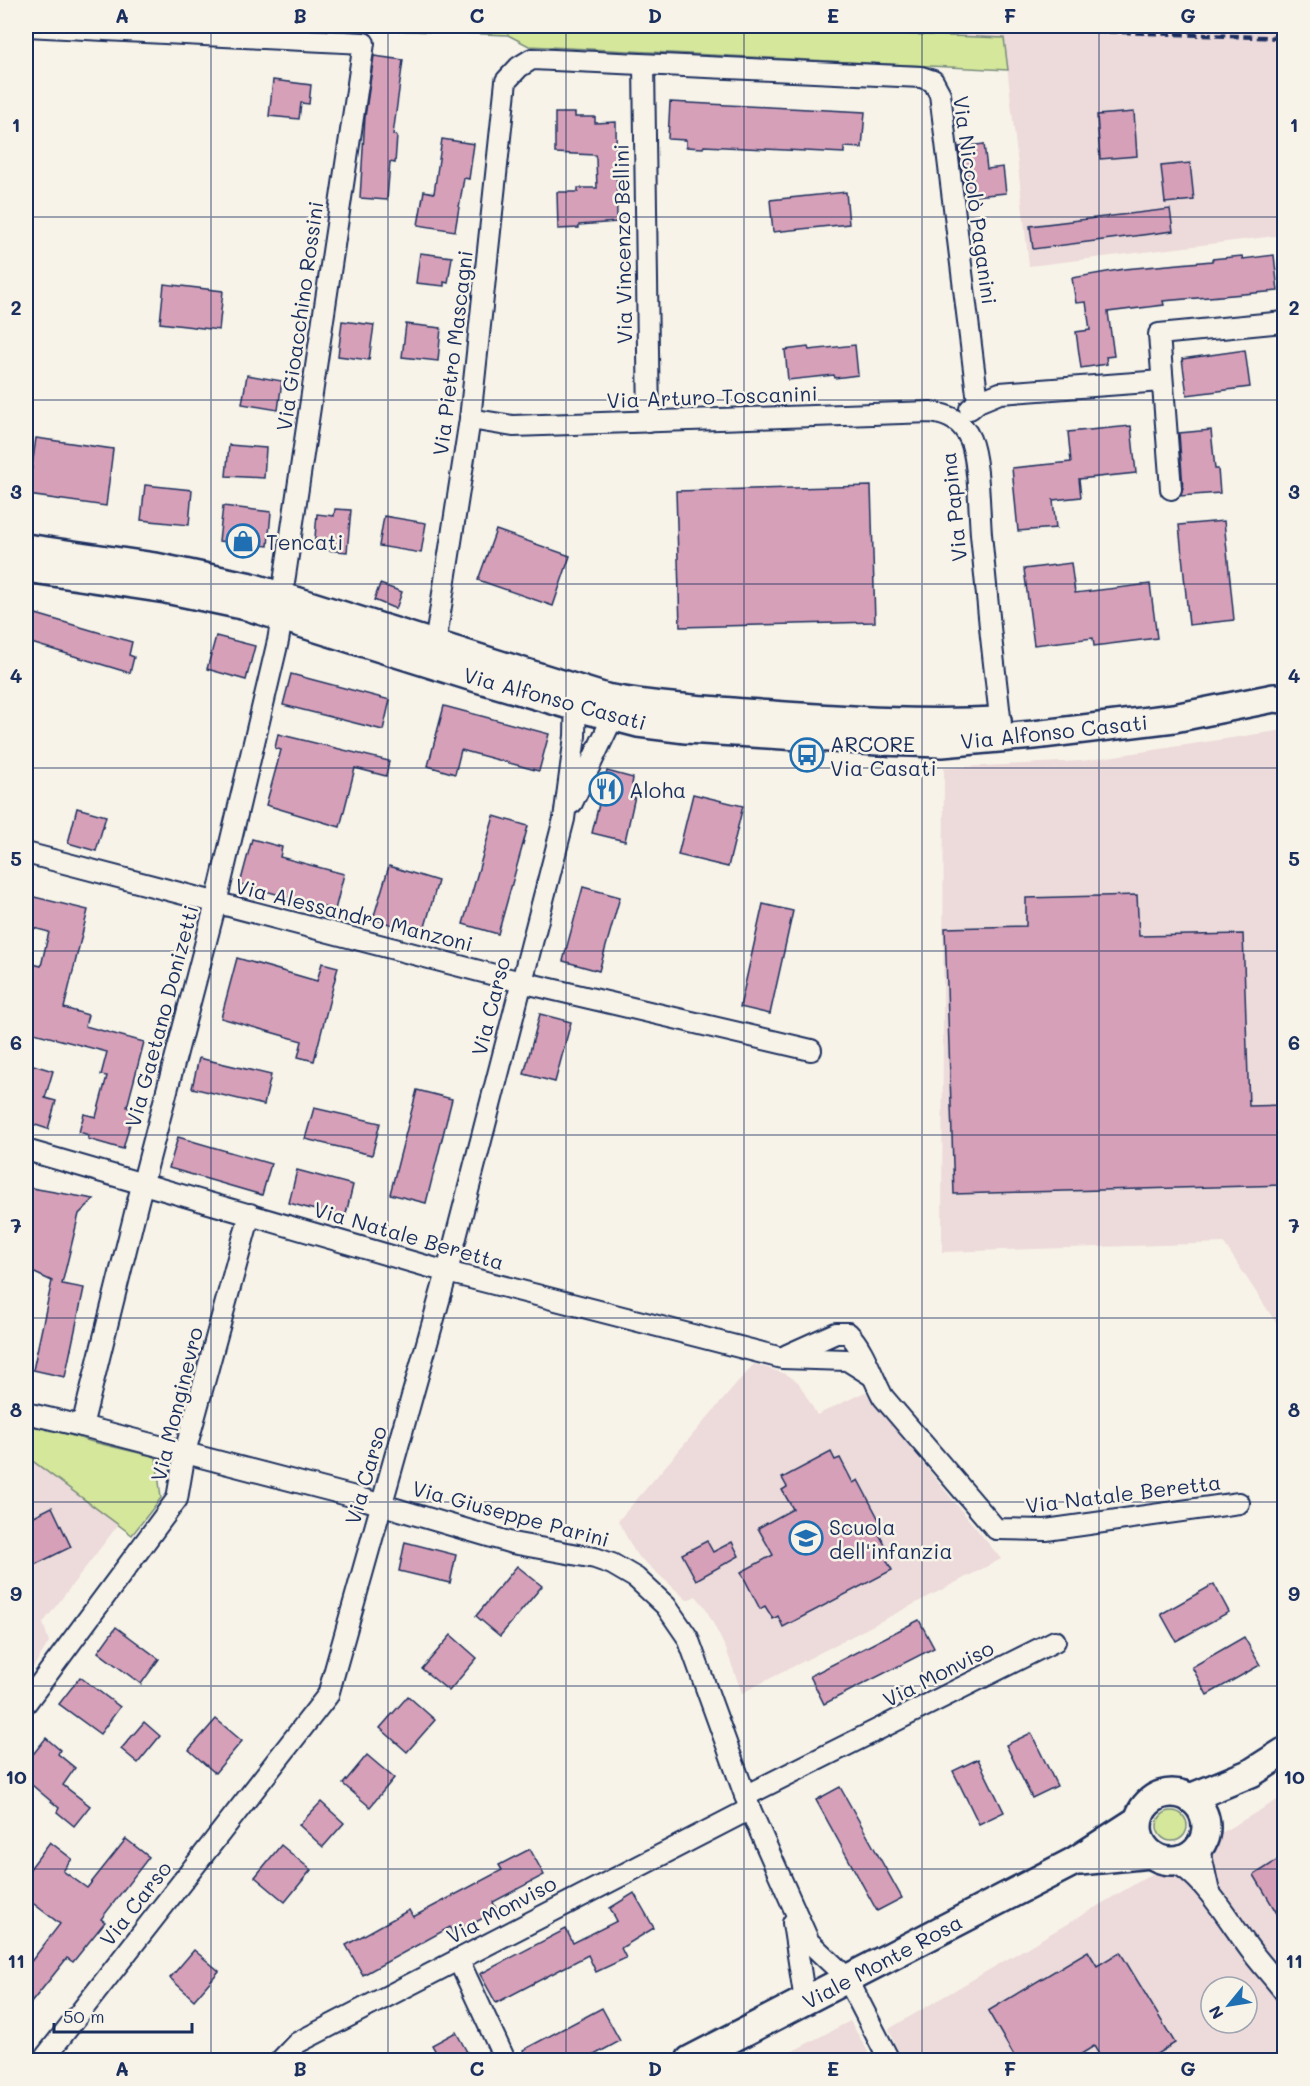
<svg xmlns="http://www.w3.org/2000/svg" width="1310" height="2086" viewBox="0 0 1310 2086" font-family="Mali,sans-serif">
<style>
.built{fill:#eddada;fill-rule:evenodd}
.green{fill:#d5e79b;stroke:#788b7c;stroke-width:1.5}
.building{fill:#d6a0b8;stroke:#1b2f5e;stroke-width:1.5}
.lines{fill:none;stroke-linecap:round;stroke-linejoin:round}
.street-casing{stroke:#1b2f5e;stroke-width:24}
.secondary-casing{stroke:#1b2f5e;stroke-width:32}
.street{stroke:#f7f3e8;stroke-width:20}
.secondary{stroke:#f7f3e8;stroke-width:27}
.rail{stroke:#1b2f5e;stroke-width:4.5;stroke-dasharray:9 4.5;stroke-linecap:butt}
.grid{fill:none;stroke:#1b2f5e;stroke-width:1.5;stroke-opacity:0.55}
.labels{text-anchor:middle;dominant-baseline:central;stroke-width:5;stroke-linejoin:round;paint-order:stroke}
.street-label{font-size:21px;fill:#1b2f5e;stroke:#f7f3e8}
.poi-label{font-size:21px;fill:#1b2f5e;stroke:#f7f3e8;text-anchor:start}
.neatline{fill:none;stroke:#1b2f5e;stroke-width:2}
.grid-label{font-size:20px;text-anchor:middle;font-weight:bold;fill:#1b2f5e}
</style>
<rect width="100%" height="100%" fill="#f7f3e8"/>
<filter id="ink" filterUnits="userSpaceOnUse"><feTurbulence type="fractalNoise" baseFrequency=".0167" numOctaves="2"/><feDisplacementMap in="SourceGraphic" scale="12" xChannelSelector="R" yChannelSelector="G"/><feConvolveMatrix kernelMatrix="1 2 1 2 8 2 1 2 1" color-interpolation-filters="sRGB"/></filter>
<g filter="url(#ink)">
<g class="built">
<path d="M678,26h606v209l-255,31 -25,-228z"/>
<path d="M1284,730v605l-60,-92 -282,9 2,-484 138,-7z"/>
<path d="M754,1364l32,10 12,8 19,33 48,-23 136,167 -259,134 -16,-44 -21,-42 -9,-11 -9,4 -51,-46 -18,-33z"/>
<path d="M26,1456l92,69 -75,98 6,19 -23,37z"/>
<path d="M1284,1796v264h-382l-13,-31zM1211,1987h36v36h-36z"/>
<path d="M850,2021l23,39h-97z"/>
</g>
<g class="green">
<path d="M213,26h465l326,12 4,32 -479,-24 -21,-11 -146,-6 -12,3z"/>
<path d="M26,1422l67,20 63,15 5,41 -29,37 -106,-79z"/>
<circle cx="1172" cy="1826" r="15"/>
</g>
<g class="building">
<path d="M374,56l29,4 -10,75 4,1 -2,27 -5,-1 -3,38 -27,-2 5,-81z"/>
<path d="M273,80l38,5 -2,19 -8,-1 -2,16 -30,-3z"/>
<path d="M670,102l195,10 -3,36 -18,-1v6l-140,-7 -1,2 -17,-1v-7l-18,-1z"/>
<path d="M1134,112l3,44 -37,3 -3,-44z"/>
<path d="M555,113h20v4h20v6l21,-1 1,100 -38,3v3l-21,1 -1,-37h21v-4h19l-1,-29 -1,-4 -40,-2z"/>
<path d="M442,139l32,5 -5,35 -5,-1 -9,53 -37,-6 6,-34 10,2z"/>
<path d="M984,144l3,25 16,-2 3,26 -41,4 -6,-50z"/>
<path d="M1190,163l4,37 -29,3 -4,-37z"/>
<path d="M846,192l3,32 -76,8 -3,-32z"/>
<path d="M1170,209l3,22 -140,18 -3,-23z"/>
<path d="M420,253l32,4 -4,26 -4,-1v4l-28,-3z"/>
<path d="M1274,255l4,36 -115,10 1,4 -56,7 6,44 -8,1 1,7 -26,4 -5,-36 14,-2 -4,-28 -10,1 -4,-25 52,-9 88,-8v-2l30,-3 1,3z"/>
<path d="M164,284l59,7 -4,39 -59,-7z"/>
<path d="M342,321l32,4 -5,35 -31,-4z"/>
<path d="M406,324l35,4 -3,33 -36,-4z"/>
<path d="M855,345l3,30 -23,3 -1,-3 -46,5 -3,-30 23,-3 1,3z"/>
<path d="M1245,350l5,37 -63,8 -5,-36z"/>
<path d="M247,375l35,6 -4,29 -36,-6z"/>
<path d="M1131,426l5,47 -57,6 2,18 -28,3 3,28 -38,3 -6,-63 59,-6 -3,-30z"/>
<path d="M1211,430l4,39h3l2,24 -40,3 3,-8 -4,-55z"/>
<path d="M36,438l77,11 -7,57 -78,-11z"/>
<path d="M229,445l37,3 -2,30 -38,-2z"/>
<path d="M145,485l47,5 -3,35 -48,-5z"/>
<path d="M871,486l4,136 -195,5 -4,-136z"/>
<path d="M223,506l48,6 -3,34 -49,-5z"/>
<path d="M335,509l16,1 -4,42 -33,-3 3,-35 17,2z"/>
<path d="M384,516l42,7 -5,30 -42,-7z"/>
<path d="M1224,521l10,99 -45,5 -10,-100z"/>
<path d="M496,530l74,26 -17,50 -75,-26z"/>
<path d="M1071,563l4,30 75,-9 7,54 -63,8 -1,-8 -59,7 -10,-76z"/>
<path d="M380,584l22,8 -6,17 -22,-9z"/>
<path d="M36,614l96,28 -3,13 5,2 -4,16 -102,-31z"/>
<path d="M216,636l39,10 -9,34 -39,-11z"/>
<path d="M291,674l99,26 -7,30 -100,-25z"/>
<path d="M444,706l105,28 -10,37 -78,-21 -6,24 -27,-8z"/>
<path d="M278,734l111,27 -3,15 -31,-8 -15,59 -74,-22 15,-55 -6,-2z"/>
<path d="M607,771l26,7 -1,7 5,2 -12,54 -33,-8z"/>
<path d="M693,794l50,12 -15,61 -50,-12z"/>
<path d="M77,808l29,8 -10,35 -28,-8z"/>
<path d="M494,816l34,10 -30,108 -35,-10z"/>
<path d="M252,839l30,8 -2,10 64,17 -9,36 -95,-26z"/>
<path d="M389,866l49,15 -15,53 -50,-15z"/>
<path d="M583,887l37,10 -21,74 -36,-10z"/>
<path d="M26,895l62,15 -24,98 24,7 -3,11 59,16 -17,65 7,2 -11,40 -35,-10 1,-4 -10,-3 5,-18 12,3 11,-41 -6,-1 6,-23 -81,-21v-36l7,-31 8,2 8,-34 -23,-6z"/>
<path d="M1137,895l2,41 104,-2 6,172 35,-1v80l-330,9 -9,-266 81,-2v-28z"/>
<path d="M763,904l30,7 -23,103 -30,-7z"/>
<path d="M237,958l80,23 5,-18 16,4 -24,94 -16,-4 4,-16 -81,-23z"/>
<path d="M540,1014l31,8 -16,60 -31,-8z"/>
<path d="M199,1058l72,17 -7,30 -72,-17z"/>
<path d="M30,1064l23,7 -8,27 11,3 -8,28 -22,-7v-42z"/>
<path d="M417,1090l35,9 -26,104 -36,-9z"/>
<path d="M314,1108l66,15 -8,32 -67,-16z"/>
<path d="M178,1137l93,27 -9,31 -93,-27z"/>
<path d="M297,1170l56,15 -8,33 -56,-15z"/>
<path d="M26,1187l68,12 -15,15 -17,70 22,4 -19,89 -32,-7 19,-89 -26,-12z"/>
<path d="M831,1452l4,8 5,-2 13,25 5,-3 27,51 -6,3 13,24 -5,3 5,9 -109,57 -5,-11 -5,3 -8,-13 -5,3 -19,-37 32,-17 -15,-27 35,-19 -11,-19 5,-3 -5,-9z"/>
<path d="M52,1507l19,40 -45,22v-49z"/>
<path d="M707,1541l6,11 19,-10 7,14 -43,24 -14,-26z"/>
<path d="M405,1542l51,13 -6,28 -51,-12z"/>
<path d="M517,1566l25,20 -42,50 -24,-20z"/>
<path d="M1214,1584l15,28 -53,29 -15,-27z"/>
<path d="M919,1620l15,28 -110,56 -14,-28z"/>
<path d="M116,1627l43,32 -18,25 -43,-32z"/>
<path d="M451,1635l26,23 -28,33 -27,-22z"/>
<path d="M1244,1637l16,28 -53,30 -15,-28z"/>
<path d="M80,1677l40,30 -20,27 -41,-30z"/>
<path d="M408,1696l27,24 -28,32 -27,-24z"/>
<path d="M216,1719l26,22 -27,32 -26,-23z"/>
<path d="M144,1722l16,14 -22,27 -17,-14z"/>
<path d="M1031,1733l26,53 -25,12 -26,-53z"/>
<path d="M46,1738l14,12 -2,4 17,14 -12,17 27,21 -16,20 -17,-14 2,-4 -33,-28v-17z"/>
<path d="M367,1755l27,23 -24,29 -27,-23z"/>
<path d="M978,1759l26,53 -25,12 -26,-53z"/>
<path d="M840,1787l62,111 -25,13 -61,-111z"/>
<path d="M321,1802l23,21 -21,24 -24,-22z"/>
<path d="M126,1839l23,18 -48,62 4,3 -32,40 -6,-4 -41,51v-41l34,-44 -34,-26v-24l24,-32 22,17 -9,12 24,17z"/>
<path d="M281,1845l30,25 -26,32 -30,-25z"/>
<path d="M530,1849l14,26 -51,27 4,9 -44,23 -3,-7 -87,48 -17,-30 63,-35 4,7 89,-47 -3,-5z"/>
<path d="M1284,1856v69l-30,-50z"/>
<path d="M634,1893l20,35 -33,20 5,10 -30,14 -8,-17 -92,48 -16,-29 86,-45 7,14 44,-22 -7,-13z"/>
<path d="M194,1950l25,21 -25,29 -24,-22z"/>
<path d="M1088,1951l9,15 23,-14 55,91 -30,18h-42l-9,-15 -24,15h-53l-29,-50z"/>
<path d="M602,2008l18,33 -37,20h-54l-6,-11z"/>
<path d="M456,2032l16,29h-31l-9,-16z"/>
</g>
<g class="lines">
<g class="street-casing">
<g id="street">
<path d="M26,26l338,17 -82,553v21l-4,24 -62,262 -78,298 -56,225"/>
<path d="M644,65l5,357"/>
<path d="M970,409l8,-7 22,-9 162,-12"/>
<path d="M470,419l43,7 418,-14c18,3 31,9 39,27 9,20 9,71 11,95 6,67 13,134 21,201"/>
<path d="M1171,489l-12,-155 125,-12"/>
<path d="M433,658l37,-239 36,-338 13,-14 13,-8 389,18 12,4 7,13 38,308"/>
<path d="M572,803l41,-86 7,-11"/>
<path d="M26,853l495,129 290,68"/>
<path d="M26,1150l421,122 335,86 65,2 24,15"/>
<path d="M787,1355l49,-22h12c16,16 24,44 35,64l113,132 50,1 193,-27"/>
<path d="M26,1413l56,13 277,72 153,45 83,15 17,6 24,14 30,28 22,32 62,171 59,133 38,36 42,82"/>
<path d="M26,1703l151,-204 8,-47 65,-238"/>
<path d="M745,1796l310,-155"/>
<path d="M1201,1846l1,14 7,32"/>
<path d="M1172,1862c28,8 59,62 77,86 11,15 24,29 35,43"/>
<path d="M793,1923l12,78"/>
<path d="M458,1959l47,101"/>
<path d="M43,2060l285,-365 119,-423 117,-453 11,-83 1,-42"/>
<path d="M281,2060l16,-17 453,-234"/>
</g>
</g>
<g class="secondary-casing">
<g id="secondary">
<path d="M26,548l129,19 96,20 355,111c55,10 111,13 167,17 75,5 149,10 224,6"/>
<path d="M26,568l140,21 81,17 223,70 107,31 61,16 48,6 192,12 64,2 92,-8 140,-17 100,-20 10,1"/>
<circle cx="1172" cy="1827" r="34"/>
<path d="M1190,1798l61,-25 33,-21"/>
<path d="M1080,1861l70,-7"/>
<path d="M690,2060l383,-198 65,-42"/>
</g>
</g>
<use href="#street" class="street"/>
<use href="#secondary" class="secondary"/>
<g class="rail">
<path d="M960,26l324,12"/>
<path d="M1224,26l60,2"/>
</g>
</g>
</g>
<path class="grid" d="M211,26v2034M388,26v2034M566,26v2034M744,26v2034M922,26v2034M1099,26v2034M26,217h1258M26,400h1258M26,584h1258M26,768h1258M26,951h1258M26,1135h1258M26,1318h1258M26,1502h1258M26,1686h1258M26,1869h1258"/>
<defs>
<g id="shop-ring" transform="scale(1.725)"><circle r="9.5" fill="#f7f3e8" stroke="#1f6fb2" stroke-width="1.5"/><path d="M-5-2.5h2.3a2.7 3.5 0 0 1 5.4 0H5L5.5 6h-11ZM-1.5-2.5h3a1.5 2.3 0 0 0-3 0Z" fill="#1f6fb2"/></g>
<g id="bus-ring" transform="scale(1.725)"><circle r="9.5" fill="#f7f3e8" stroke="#1f6fb2" stroke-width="1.5"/><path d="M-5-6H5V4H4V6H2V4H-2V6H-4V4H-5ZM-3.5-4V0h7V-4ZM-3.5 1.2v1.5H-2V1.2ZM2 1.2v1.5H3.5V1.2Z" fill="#1f6fb2"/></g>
<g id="restaurant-ring" transform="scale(1.725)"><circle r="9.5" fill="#f7f3e8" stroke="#1f6fb2" stroke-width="1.5"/><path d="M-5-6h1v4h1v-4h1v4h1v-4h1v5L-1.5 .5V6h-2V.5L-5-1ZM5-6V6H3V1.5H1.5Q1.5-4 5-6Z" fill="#1f6fb2"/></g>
<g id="school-ring" transform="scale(1.725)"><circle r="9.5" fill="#f7f3e8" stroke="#1f6fb2" stroke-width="1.5"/><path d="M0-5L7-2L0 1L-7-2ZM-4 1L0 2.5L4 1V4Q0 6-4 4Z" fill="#1f6fb2"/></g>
</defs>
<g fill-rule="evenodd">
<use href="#shop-ring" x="243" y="541"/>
<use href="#bus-ring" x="807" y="755"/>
<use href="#restaurant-ring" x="606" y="789"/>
<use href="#school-ring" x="806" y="1538"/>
</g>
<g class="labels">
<g class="street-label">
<text transform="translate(976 200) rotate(82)">Via Niccolò Paganini</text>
<text transform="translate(622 244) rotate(-91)">Via Vincenzo Bellini</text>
<text transform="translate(299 316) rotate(-82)">Via Gioacchino Rossini</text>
<text transform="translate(452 353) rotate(-83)">Via Pietro Mascagni</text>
<text transform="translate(712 396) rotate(-2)">Via Arturo Toscanini</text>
<text transform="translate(953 507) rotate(-96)">Via Papina</text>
<text transform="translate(555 698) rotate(15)">Via Alfonso Casati</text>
<text transform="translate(1054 731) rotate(-6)">Via Alfonso Casati</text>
<text transform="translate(354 914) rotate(14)">Via Alessandro Manzoni</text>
<text transform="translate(490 1006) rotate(-76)">Via Carso</text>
<text transform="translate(161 1016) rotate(-75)">Via Gaetano Donizetti</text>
<text transform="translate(409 1235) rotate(16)">Via Natale Beretta</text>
<text transform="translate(176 1404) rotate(-76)">Via Monginevro</text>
<text transform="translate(365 1475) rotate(-74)">Via Carso</text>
<text transform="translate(1123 1493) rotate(-7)">Via Natale Beretta</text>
<text transform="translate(511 1513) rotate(15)">Via Giuseppe Parini</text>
<text transform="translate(938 1673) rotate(-27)">Via Monviso</text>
<text transform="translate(135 1903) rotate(-52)">Via Carso</text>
<text transform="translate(501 1909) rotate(-28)">Via Monviso</text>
<text transform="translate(882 1961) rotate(-28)">Viale Monte Rosa</text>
</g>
<g class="poi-label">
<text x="266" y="541">Tencati</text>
<text x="830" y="743">ARCORE<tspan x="830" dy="24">Via Casati</tspan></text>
<text x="629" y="789">Aloha</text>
<text x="829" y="1526">Scuola<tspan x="829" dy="24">dell'infanzia</tspan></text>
</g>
</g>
<rect width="1310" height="2086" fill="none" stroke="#f7f3e8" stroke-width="66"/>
<g transform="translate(1229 2005) rotate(240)"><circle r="28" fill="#f7f3e8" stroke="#9fa5b1" stroke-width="1.5"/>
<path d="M0-4.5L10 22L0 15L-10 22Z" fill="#1f6fb2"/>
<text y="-9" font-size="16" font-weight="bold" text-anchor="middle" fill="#1b2f5e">N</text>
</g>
<path d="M54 2023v9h138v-9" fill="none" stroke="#1b2f5e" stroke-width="3"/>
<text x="63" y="2023" font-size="18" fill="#1b2f5e" stroke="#f7f3e8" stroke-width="4.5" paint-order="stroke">50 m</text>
<rect x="33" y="33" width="1244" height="2020" class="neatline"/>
<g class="grid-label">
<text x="122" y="23">A</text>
<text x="300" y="23">B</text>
<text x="477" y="23">C</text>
<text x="655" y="23">D</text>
<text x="833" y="23">E</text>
<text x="1010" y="23">F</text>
<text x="1188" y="23">G</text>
<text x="16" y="132">1</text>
<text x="1294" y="132">1</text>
<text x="16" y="315">2</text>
<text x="1294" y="315">2</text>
<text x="16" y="499">3</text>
<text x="1294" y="499">3</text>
<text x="16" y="683">4</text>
<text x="1294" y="683">4</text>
<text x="16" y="866">5</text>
<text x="1294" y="866">5</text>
<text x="16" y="1050">6</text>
<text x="1294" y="1050">6</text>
<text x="16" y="1233">7</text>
<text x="1294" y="1233">7</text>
<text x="16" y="1417">8</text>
<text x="1294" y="1417">8</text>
<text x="16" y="1601">9</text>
<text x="1294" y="1601">9</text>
<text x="16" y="1784">10</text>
<text x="1294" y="1784">10</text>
<text x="16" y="1968">11</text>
<text x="1294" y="1968">11</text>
<text x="122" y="2076">A</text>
<text x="300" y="2076">B</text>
<text x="477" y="2076">C</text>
<text x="655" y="2076">D</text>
<text x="833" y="2076">E</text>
<text x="1010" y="2076">F</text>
<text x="1188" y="2076">G</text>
</g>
</svg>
